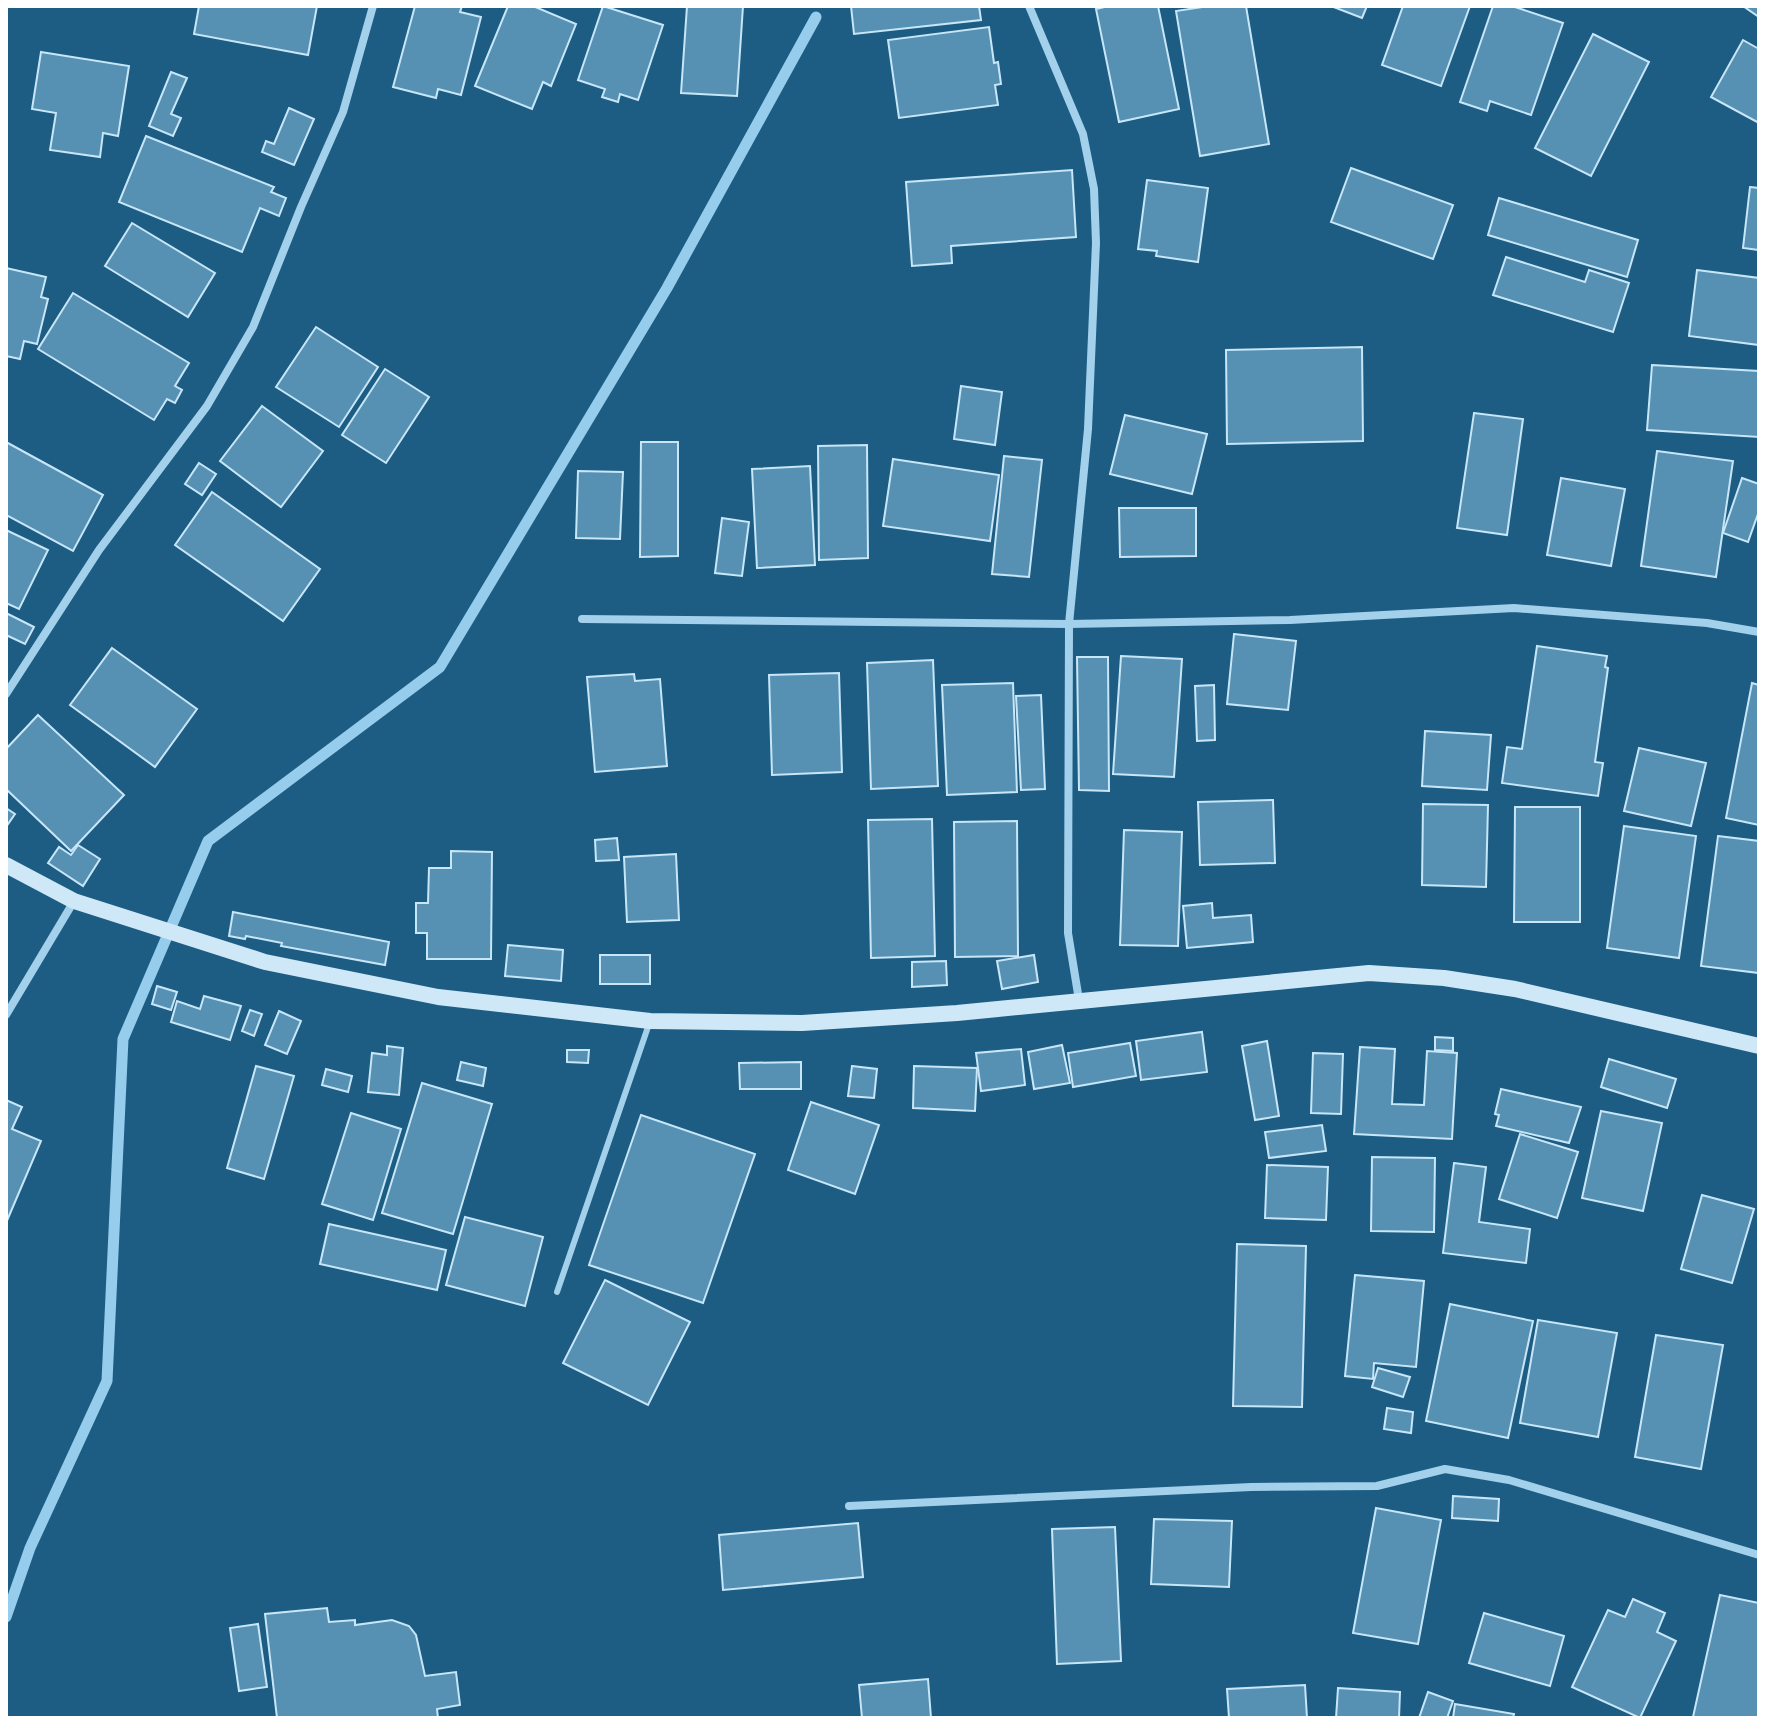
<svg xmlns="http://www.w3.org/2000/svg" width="1765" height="1724" viewBox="0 0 1765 1724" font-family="Arial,sans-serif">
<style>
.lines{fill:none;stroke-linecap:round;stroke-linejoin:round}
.stream{stroke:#96cdec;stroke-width:11}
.building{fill:#5691b4;stroke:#c7e6f7;stroke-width:2}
.lane{stroke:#a3d0ea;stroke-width:6}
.street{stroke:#a3d0ea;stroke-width:8}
.secondary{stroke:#cee8f8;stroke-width:16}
</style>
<rect width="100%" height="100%" fill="#1d5c83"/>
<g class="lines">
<path class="stream" d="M6,1617l24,-69 77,-167 16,-342 85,-198 232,-174 227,-379 149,-271"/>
</g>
<g class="building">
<path d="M199,6h118l-9,49 -114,-21z"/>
<path d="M415,6h47l-2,6 21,5 -20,78 -23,-6 -2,9 -43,-11z"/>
<path d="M508,6h25l43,18 -25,62 -8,-4 -11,27 -57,-23z"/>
<path d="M603,6l60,19 -25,75 -18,-6 -2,8 -16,-5 3,-8 -27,-9z"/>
<path d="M687,6h56l-6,90 -56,-3z"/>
<path d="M851,6h128l2,14 -127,14z"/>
<path d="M1109,6h49l21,103 -60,13 -23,-113z"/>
<path d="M1209,6h37l23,138 -69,12 -24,-145z"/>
<path d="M1331,6h36l-5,12z"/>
<path d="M1403,6h67l-29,80 -59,-21z"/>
<path d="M1493,6h19l51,17 -32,92 -41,-14 -3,10 -27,-9z"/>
<path d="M1743,6h16v11z"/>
<path d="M989,27l5,36 4,-1 3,22 -6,1 3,20 -99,13 -11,-78z"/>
<path d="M1593,34l56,28 -58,114 -56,-28z"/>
<path d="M1743,40l16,9v74l-48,-26z"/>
<path d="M41,52l88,14 -11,70 -15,-3 -3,24 -50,-7 6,-37 -24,-4z"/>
<path d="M171,72l16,6 -16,36 10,4 -8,18 -24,-10z"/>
<path d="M289,108l25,11 -20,46 -32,-13 4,-11 8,3z"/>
<path d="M146,136l128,51 -3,5 15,6 -7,18 -19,-8 -18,44 -123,-50z"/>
<path d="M1351,168l102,37 -20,54 -102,-37z"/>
<path d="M1072,170l4,67 -125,9 1,17 -40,3 -6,-84z"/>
<path d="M1147,180l61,8 -10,74 -42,-6 1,-5 -19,-2z"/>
<path d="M1750,187l9,1v62l-16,-2z"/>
<path d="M1499,198l139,42 -11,37 -139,-42z"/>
<path d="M132,223l83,50 -27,44 -83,-51z"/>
<path d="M1506,257l79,25 4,-12 40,13 -16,49 -120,-37z"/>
<path d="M6,268l40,9 -5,20 7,2 -11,45 -13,-3 -4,18 -14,-3z"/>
<path d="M1697,270l62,8v67l-70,-9z"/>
<path d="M73,293l116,70 -14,23 7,4 -7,13 -8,-4 -13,21 -116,-71z"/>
<path d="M316,327l62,40 -39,60 -63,-40z"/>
<path d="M1362,347l1,94 -136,3 -1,-94z"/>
<path d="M1652,365l107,6v66l-112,-7z"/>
<path d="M385,369l44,28 -43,66 -44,-28z"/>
<path d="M961,386l41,6 -7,53 -41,-6z"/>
<path d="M262,406l61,45 -42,56 -61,-46z"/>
<path d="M1474,413l49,6 -16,116 -50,-7z"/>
<path d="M1125,415l82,19 -15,60 -82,-20z"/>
<path d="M6,442l97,53 -30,56 -67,-36z"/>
<path d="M641,442h37v114l-38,1z"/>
<path d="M867,445l1,113 -49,2 -1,-114z"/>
<path d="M1657,451l76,10 -17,116 -75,-11z"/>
<path d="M1004,456l38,4 -13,117 -37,-3z"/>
<path d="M893,459l106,16 -9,66 -107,-15z"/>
<path d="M199,463l17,11 -14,21 -17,-11z"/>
<path d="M810,466l5,99 -58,3 -5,-99z"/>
<path d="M578,471l45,1 -3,67 -44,-1z"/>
<path d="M1561,478l64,11 -14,77 -64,-11z"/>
<path d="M1742,478l17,6v27l-11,31 -25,-9z"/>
<path d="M212,492l108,77 -37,52 -108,-76z"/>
<path d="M1119,508h77v48l-76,1z"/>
<path d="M722,518l27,4 -7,54 -27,-3z"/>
<path d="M6,530l42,20 -29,59 -13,-6z"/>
<path d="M6,613l28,14 -9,17 -19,-9z"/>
<path d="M1234,634l62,7 -8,69 -61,-6z"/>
<path d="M1537,646l70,10 -2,11 3,1 -13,94 8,1 -5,33 -96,-13 5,-36 15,2z"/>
<path d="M112,648l85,61 -42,58 -85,-62z"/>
<path d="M1121,656l61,3 -8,118 -61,-3z"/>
<path d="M1077,657h31l1,134 -30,-1z"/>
<path d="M933,660l5,126 -67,3 -4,-126z"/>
<path d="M839,673l3,99 -70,3 -3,-100z"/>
<path d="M634,674l1,7 25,-2 7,87 -72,6 -8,-95z"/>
<path d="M1013,683l4,109 -70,3 -5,-110z"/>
<path d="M1752,683l7,2v140l-33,-7z"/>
<path d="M1214,685l1,55 -18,1 -2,-55z"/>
<path d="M1041,695l4,94 -24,1 -5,-94z"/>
<path d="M38,715l86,80 -53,56 -65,-62v-40z"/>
<path d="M1425,731l66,4 -4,55 -65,-4z"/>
<path d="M1639,748l67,15 -15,63 -67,-15z"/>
<path d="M1273,800l2,63 -75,2 -2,-63z"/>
<path d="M1423,804l65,1 -2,82 -64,-2z"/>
<path d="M1515,807h65v115h-66z"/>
<path d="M6,808l9,6 -9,13z"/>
<path d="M932,819l3,137 -64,2 -3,-138z"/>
<path d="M1017,821l1,135 -63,1 -1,-135z"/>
<path d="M1624,826l72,10 -17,122 -72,-10z"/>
<path d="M1124,830l58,2 -4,114 -58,-1z"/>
<path d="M1718,836l41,5v132l-58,-7z"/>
<path d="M617,838l2,22 -23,1 -1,-21z"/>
<path d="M78,845l22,14 -17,27 -35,-23 11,-16 12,8z"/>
<path d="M451,851l41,1 -1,107h-64v-26h-11v-30h12l1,-35h22z"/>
<path d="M676,854l3,66 -52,2 -3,-65z"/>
<path d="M1212,903l1,15 38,-3 2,27 -66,6 -4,-42z"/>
<path d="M233,912l156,30 -4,23 -104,-19 1,-3 -36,-7 -1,3 -16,-3z"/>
<path d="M508,945l55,5 -2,31 -56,-5z"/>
<rect x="600" y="955" width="50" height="29"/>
<path d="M1034,955l4,27 -36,7 -5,-28z"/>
<path d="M946,961l1,24 -35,2v-25z"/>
<path d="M157,986l20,6 -6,18 -19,-6z"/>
<path d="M204,996l37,10 -11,34 -59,-18 6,-21 23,8z"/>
<path d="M250,1010l12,4 -8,22 -12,-5z"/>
<path d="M279,1011l22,10 -14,33 -22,-9z"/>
<path d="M1202,1032l5,40 -66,8 -5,-39z"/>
<path d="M1435,1037l18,1v13l-18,-1z"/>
<path d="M1267,1041l12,75 -24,4 -13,-74z"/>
<path d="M1130,1043l6,33 -63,11 -5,-34z"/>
<path d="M1062,1045l8,38 -36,6 -6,-37z"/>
<path d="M387,1046l16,2 -4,47 -31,-3 4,-39 15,2z"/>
<path d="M1360,1047l35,2 -3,55 32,1 3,-54 30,2 -5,86 -98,-5z"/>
<path d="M1021,1049l4,36 -44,6 -5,-38z"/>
<path d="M567,1050h22l-1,13 -21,-1z"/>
<path d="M1313,1053l30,1 -2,60 -30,-1z"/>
<path d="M1609,1059l67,20 -9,29 -66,-21z"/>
<path d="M461,1062l25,6 -3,18 -26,-6z"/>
<path d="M801,1062v27h-61l-1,-26z"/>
<path d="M256,1066l38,10 -30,103 -37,-11z"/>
<path d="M852,1066l25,3 -3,29 -26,-2z"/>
<path d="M914,1066l63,2 -2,43 -62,-3z"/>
<path d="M326,1069l26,7 -4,16 -26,-7z"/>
<path d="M422,1083l70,21 -39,130 -71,-21z"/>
<path d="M1501,1089l80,18 -12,36 -73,-17 3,-11 -4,-1z"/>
<path d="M6,1100l16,7 -10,22 29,12 -35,82z"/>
<path d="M811,1102l68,23 -24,69 -67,-24z"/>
<path d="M1601,1111l61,12 -19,88 -61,-13z"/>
<path d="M351,1113l50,16 -28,91 -51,-16z"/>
<path d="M641,1115l114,39 -52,149 -114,-38z"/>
<path d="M1322,1125l4,26 -57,7 -4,-26z"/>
<path d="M1520,1134l58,18 -21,66 -58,-19z"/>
<path d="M1372,1157l63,1 -1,74 -63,-1z"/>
<path d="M1454,1163l32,4 -7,55 51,7 -4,34 -83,-10z"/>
<path d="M1267,1165l61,2 -2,53 -61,-2z"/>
<path d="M1702,1195l52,14 -22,74 -51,-14z"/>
<path d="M465,1217l78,20 -18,69 -79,-21z"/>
<path d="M329,1224l117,26 -9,40 -117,-26z"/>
<path d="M1237,1244l69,2 -4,161 -69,-1z"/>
<path d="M1355,1275l69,6 -8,86 -42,-4 -1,16 -28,-3z"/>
<path d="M605,1280l85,42 -42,83 -85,-42z"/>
<path d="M1450,1304l83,17 -25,117 -82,-17z"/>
<path d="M1538,1320l79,13 -19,104 -78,-14z"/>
<path d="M1656,1335l67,10 -22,124 -66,-12z"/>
<path d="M1378,1368l32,9 -7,20 -31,-10z"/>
<path d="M1387,1408l26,4 -2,21 -27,-4z"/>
<path d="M1453,1496l46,3 -1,22 -46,-3z"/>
<path d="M1376,1508l65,12 -23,124 -65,-11z"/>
<path d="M1154,1519l78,2 -3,66 -78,-3z"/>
<path d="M858,1523l5,54 -140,13 -4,-55z"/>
<path d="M1115,1527l6,134 -64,3 -5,-135z"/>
<path d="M1720,1595l39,8v115l-66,-1z"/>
<path d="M1633,1599l32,14 -8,19 19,9 -36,77 -68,-31 36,-77 17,7z"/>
<path d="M327,1608l2,14 26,-2v5l37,-5 17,6 7,9 9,41 31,-4 4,33 -23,4 1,9h-161l-12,-104z"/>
<path d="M1484,1613l80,23 -14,50 -81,-23z"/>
<path d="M258,1624l9,63 -28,4 -9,-63z"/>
<path d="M928,1679l3,39h-69l-3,-33z"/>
<path d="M1305,1685l2,33h-78l-2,-29z"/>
<path d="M1338,1688l62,4 -1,26h-63z"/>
<path d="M1428,1692l25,9 -6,17h-28z"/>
<path d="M1455,1704l59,10 -1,4h-60z"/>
</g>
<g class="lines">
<path class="lane" d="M557,1292l92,-268"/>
<g class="street">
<path d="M1029,6l54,128 11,55 2,54 -8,186 -19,195 -1,309 11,67"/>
<path d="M582,619l487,5 221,-4 224,-12 193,15 52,9"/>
<path d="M6,694l93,-144 108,-144 46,-79 48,-120 42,-95 30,-106"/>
<path d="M6,1015l68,-114"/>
<path d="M849,1506l402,-19 126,-1 68,-17 64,11 250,75"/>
</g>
<path class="secondary" d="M6,865l68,36 191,61 173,35 212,24 152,2 155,-10 412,-40 75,5 71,11 244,57"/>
</g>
<rect width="1765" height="1724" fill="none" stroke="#ffffff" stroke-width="16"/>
</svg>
